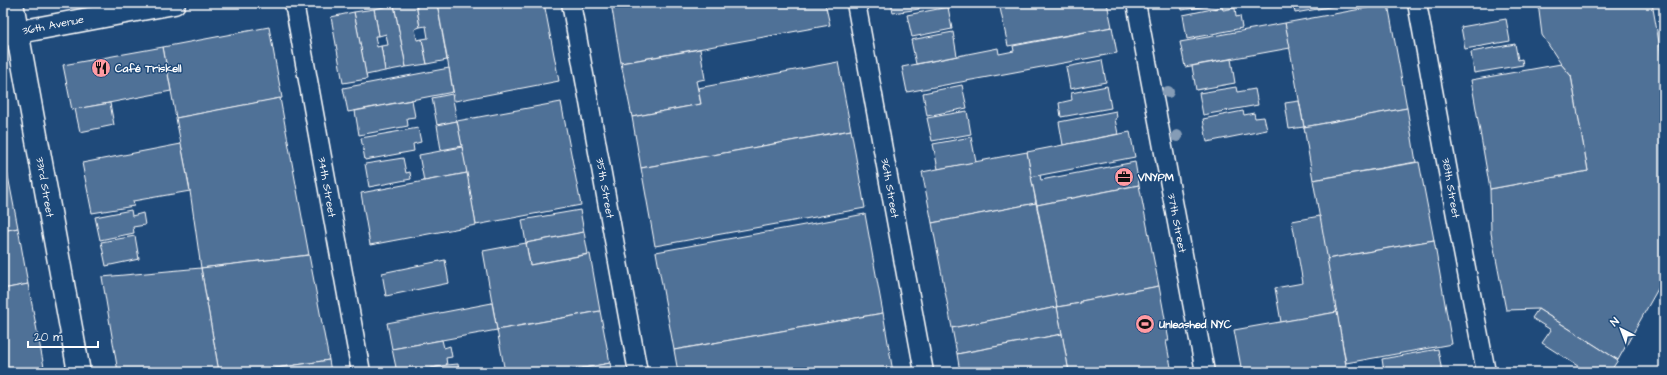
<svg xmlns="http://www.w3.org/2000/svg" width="1667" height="375" viewBox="0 0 1667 375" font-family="'Architects Daughter',sans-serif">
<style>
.building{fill:#507197;stroke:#fff}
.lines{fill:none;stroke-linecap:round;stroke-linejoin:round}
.minor-casing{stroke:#fff;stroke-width:21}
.tertiary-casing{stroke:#fff;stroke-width:25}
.secondary-casing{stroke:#fff;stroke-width:25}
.minor{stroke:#1f4a7a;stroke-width:18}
.tertiary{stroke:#1f4a7a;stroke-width:22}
.secondary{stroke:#1f4a7a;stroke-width:22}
.tree{fill:#859cb6}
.labels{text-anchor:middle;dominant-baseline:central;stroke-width:3;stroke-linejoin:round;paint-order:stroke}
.street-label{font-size:11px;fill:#fff;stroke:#1f4a7a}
.poi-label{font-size:11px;font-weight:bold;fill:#fff;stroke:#1f4a7a;text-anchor:start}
</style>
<rect width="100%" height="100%" fill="#1f4a7a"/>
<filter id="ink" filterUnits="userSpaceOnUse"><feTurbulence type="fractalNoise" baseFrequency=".025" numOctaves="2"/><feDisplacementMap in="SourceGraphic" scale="8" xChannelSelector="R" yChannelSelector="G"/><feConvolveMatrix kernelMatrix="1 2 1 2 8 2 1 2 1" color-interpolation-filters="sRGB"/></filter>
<g filter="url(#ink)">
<g class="building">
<path d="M404,3h12l4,24 -5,2 2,11 5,-1 5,25 -21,3 -12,-62z"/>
<path d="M416,3h21l10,57 -20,4 -5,-25 6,-1 -2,-12 -6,1z"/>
<path d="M437,3h107l15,78 -104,20z"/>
<path d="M611,3h214l5,22 -209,38z"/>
<path d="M891,3h27l1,6 -26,4z"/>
<path d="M999,3h108l5,24 -104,19z"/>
<path d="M1181,3h45l-44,7z"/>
<path d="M1293,3h59l-57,10z"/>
<path d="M1363,3h24l-23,4z"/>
<path d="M1538,3h114l12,67v208l-46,82 -80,-51 -32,1 -15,-77 -1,-44 98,-18 -17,-95 -10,-12 -19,-29z"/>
<path d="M1388,4l19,104 -103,19 -19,-104z"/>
<path d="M394,5l12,62 -21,4 -4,-25 7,-1 -2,-11 -7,2 -5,-27z"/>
<path d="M948,7l4,22 -40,8 -5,-22z"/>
<path d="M1222,7l1,3 12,-2 1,9 4,-1 2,12 -55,11 -4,-24z"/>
<path d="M374,9l5,27h-4l2,11 4,-1 4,25 -19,4 -12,-63z"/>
<path d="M354,12l13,67 -24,4 -12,-66z"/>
<path d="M1506,19l4,22 -45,8 -4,-22z"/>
<path d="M1285,23l5,25 -105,19 -5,-25z"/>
<path d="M269,27l13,71 -106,20 -13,-71z"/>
<path d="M1112,27l5,26 -210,39 -5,-25 96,-19 1,6 15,-3 -1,-5z"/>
<path d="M953,32l4,24 -41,8 -5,-24z"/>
<path d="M1515,44l3,16 4,-1 1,6 -49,8 -3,-21z"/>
<path d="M163,47l8,44 -99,19 -9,-45z"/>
<path d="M700,49l5,30 -9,2 5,23 -69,13 -11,-54z"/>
<path d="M1231,59l4,24 -39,7 -4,-24z"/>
<path d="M1102,60l4,22 -36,7 -4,-22z"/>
<path d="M838,62l13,68 -210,38 -9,-51 69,-13 -3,-16z"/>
<path d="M1561,64l10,12 17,95 -98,18 -19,-109z"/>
<path d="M449,68l4,24 -105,20 -5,-24z"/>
<path d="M962,85l5,23 -40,8 -4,-23z"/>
<path d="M1107,86l4,22 -50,9 -2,-14 13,-3 -1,-7z"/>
<path d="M1236,87l1,5 18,-3 3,16 -55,10 -4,-22z"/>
<path d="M452,94l5,27 -20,4 -5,-27z"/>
<path d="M280,98l29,157 -108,13 -11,-77 -14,-73z"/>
<path d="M412,100l3,17 -8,1 1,8 -49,9 -4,-24z"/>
<path d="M1299,101l5,26 -15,2 -4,-26z"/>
<path d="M561,102l20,103 -105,20 -19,-104z"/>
<path d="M110,103l4,22 -34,7 -5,-23z"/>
<path d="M1407,108l9,54 -103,18 -9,-53z"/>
<path d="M967,111l4,23 -39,7 -5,-23z"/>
<path d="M1116,111l1,7 -2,1 3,15 -55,11 -4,-23z"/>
<path d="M1243,111l1,4 10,-2 1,5 9,-1 3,13 -60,12 -4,-23z"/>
<path d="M457,121l5,25 -21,4 -4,-25z"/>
<path d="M418,128l3,14 -8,2 1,7 -49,9 -4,-22z"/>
<path d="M851,130l14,78 -210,38 -14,-78z"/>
<path d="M1130,132l5,25 -104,20 -4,-25z"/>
<path d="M971,137l5,25 -38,7 -5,-25z"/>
<path d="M181,144l9,47 -57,10 1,5 -42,7 -10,-50z"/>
<path d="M462,147l5,26 -43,8 -5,-26z"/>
<path d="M3,150l15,78 -15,3z"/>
<path d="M1027,152l9,51 -104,20 -10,-51z"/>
<path d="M403,158l3,15 4,-1 1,7 -42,8 -4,-23z"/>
<path d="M1135,162l4,23 -102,20 -6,-28 9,-2 1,5z"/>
<path d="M1419,162l15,78 -107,19 -14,-79z"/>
<path d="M467,173l9,52 -106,20 -9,-52z"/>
<path d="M1139,185l20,101 -78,15v2l-24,4 -20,-102z"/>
<path d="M1036,203l21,104 -105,21 -20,-105z"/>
<path d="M131,210l1,6 11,-3 2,12 -12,2 1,6 -34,7 -5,-23z"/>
<path d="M580,210l4,22 -58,11 -4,-23z"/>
<path d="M865,214l18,99 -209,37 -18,-98z"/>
<path d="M1320,216l17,96 -56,10 -6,-34 28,-5 -11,-62z"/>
<path d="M18,228l10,56 -25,5v-58z"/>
<path d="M584,232l4,22 -58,11 -4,-22z"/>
<path d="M135,236l4,23 -33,7 -5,-24z"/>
<path d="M1434,240l18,104 -106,19 -19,-104z"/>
<path d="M526,243l4,22 60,-11 10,57 -103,19 -14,-79z"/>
<path d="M309,255l20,105 -79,12h-31l-18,-104z"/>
<path d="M445,260l4,23 -63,13 -4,-23z"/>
<path d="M201,268l18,104h-101l-16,-95z"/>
<path d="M28,284l17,88h-42v-83z"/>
<path d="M1159,286l10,55h-3l6,31h-103l-12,-65 24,-4v-2z"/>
<path d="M492,303l5,27 -105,19 -5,-26z"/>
<path d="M1057,307l5,27 -105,20 -5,-26z"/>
<path d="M1538,309l80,51 -8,12h-23l-45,-29 9,-13 -19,-12z"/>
<path d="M600,311l10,52 -47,9h-58l-8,-42z"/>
<path d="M1337,312l10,60h-105l-8,-42z"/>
<path d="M883,313l10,59h-215l-4,-22z"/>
<path d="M1062,334l7,38h-109l-3,-18z"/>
<path d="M442,340l2,8 6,-2 2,11 -6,1 1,7 -35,7h-15l-5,-23z"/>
<path d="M1438,349l4,23h-58l-2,-13z"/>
<path d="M329,360l2,12h-81z"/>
<path d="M610,363l2,9h-49z"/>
<path d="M458,364l1,8h-47l35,-7z"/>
</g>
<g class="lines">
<g class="minor-casing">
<g id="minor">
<path d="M294,3l67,369"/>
<path d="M571,3l67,369"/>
<path d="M856,3l68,369"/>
<path d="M1136,3l69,369"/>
<path d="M1417,3l40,218 29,151"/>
</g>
</g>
<g class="tertiary-casing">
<path id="tertiary" d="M3,35l171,-32"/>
</g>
<g class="secondary-casing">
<path id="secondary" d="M12,3l67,369"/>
</g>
<use href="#minor" class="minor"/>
<use href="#tertiary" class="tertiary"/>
<use href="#secondary" class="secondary"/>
</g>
<g class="tree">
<circle cx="1168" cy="92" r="6"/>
<circle cx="1177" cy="136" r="6"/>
</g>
</g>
<defs>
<g id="restaurant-disc" transform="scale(1)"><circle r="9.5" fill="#ff9aa2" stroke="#1f4a7a"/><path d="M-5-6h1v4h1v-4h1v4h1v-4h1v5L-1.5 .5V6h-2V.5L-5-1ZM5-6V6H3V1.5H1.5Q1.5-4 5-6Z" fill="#111"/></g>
<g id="office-disc" transform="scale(1)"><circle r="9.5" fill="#ff9aa2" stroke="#1f4a7a"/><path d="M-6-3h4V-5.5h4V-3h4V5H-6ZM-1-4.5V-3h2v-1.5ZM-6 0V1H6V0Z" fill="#111"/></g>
<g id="stadium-disc" transform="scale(1)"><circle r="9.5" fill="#ff9aa2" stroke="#1f4a7a"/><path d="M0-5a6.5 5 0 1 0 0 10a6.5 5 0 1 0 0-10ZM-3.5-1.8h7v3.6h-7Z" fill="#111"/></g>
</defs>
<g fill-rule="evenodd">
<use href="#restaurant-disc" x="101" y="68"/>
<use href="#office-disc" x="1124" y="177"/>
<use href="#stadium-disc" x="1145" y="324"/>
</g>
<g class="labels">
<g class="street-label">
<text transform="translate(53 25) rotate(-11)">36th Avenue</text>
<text transform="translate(45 187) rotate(80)">33rd Street</text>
<text transform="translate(327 187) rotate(80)">34th Street</text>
<text transform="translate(605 188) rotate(80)">35th Street</text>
<text transform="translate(890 188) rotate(80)">36th Street</text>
<text transform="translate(1451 188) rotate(80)">38th Street</text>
<text transform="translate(1177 223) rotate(79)">37th Street</text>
</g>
<g class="poi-label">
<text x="115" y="68">Café Triskell</text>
<text x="1138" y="177">VNYPM</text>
<text x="1159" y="324">Unleashed NYC</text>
</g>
</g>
<rect width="1667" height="375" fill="none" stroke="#1f4a7a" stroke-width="16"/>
<rect x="8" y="8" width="1651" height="359" fill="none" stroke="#fff" stroke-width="1.5" filter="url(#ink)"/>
<g transform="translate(1621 329) rotate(318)" stroke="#1f4a7a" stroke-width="3" paint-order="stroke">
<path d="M0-3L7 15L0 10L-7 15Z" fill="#ffffff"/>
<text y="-6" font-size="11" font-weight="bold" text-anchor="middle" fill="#ffffff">N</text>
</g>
<path d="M28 341v6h70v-6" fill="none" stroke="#ffffff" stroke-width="2"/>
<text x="34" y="341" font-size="12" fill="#ffffff" stroke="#1f4a7a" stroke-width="3" paint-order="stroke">20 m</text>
</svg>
